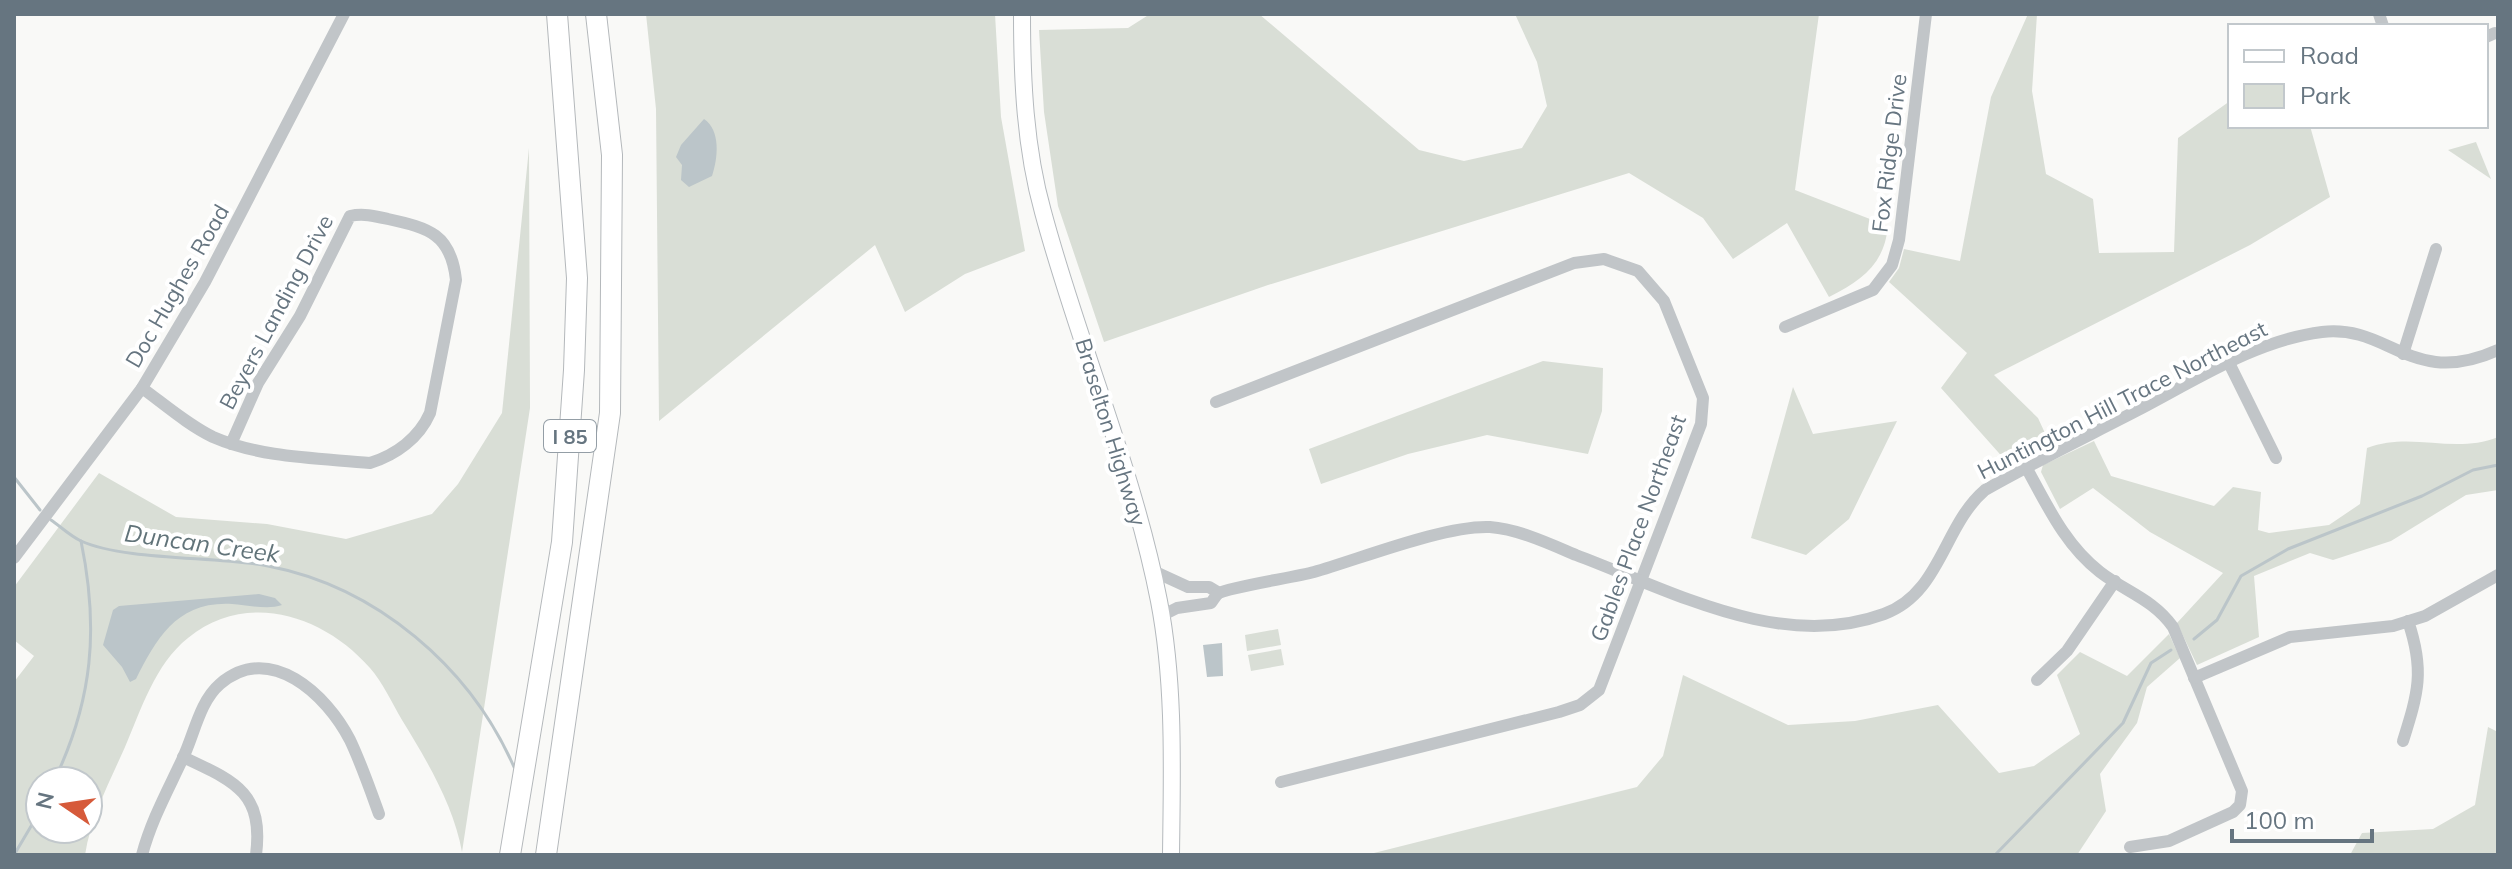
<svg xmlns="http://www.w3.org/2000/svg" width="2512" height="869" viewBox="0 0 2512 869" font-family="Mulish,sans-serif">
<style>
.green{fill:#d9ded6;fill-rule:evenodd}
.water{fill:#bbc5c9}
.lines{fill:none;stroke-linecap:round;stroke-linejoin:round}
.stream{stroke:#bbc5c9;stroke-width:3}
.major-casing{stroke:#b4b9bd;stroke-width:18}
.highway-casing{stroke:#b4b8bb;stroke-width:22}
.minor{stroke:#c1c5c8;stroke-width:12}
.major{stroke:#fff;stroke-width:16}
.highway{stroke:#fff;stroke-width:20}
.labels{text-anchor:middle;dominant-baseline:central;stroke-width:8;stroke-linejoin:round;paint-order:stroke}
.shield{fill:#fff;stroke:#949ea6;stroke-width:2}
.shield-label{font-size:20px;font-weight:bold;fill:#667580}
.street-label{font-size:22px;fill:#667580;stroke:#fff}
.water-label{font-size:24px;font-style:italic;fill:#617379;stroke:#fff}
</style>
<rect width="100%" height="100%" fill="#f9f9f7"/>
<g class="green">
<path d="M646,14h349l6,103 24,134 -60,23 -60,38 -30,-67 -216,176 -3,-312z"/>
<path d="M1150,14h109l160,136 45,11 58,-13 25,-42 -10,-44 -22,-48h304l-24,176 93,36c-4,39 -26,54 -59,71l-42,-74 -54,36 -30,-41 -74,-45 -361,112 -164,57 -46,-136 -14,-94 -5,-82 89,-2z"/>
<path d="M2028,14h9l-5,77 14,83 47,25 6,54 75,-1 4,-114 52,-37v25h80l20,71 -80,48 -256,130 44,43 12,26 -44,17 -65,-73 26,-35 -78,-71 10,-14 5,-19 56,12 31,-164z"/>
<path d="M2476,142l15,37 -43,-29z"/>
<path d="M529,148l1,260 -68,444c-8,-46 -36,-93 -60,-132 -10,-17 -19,-37 -32,-52 -46,-53 -124,-78 -182,-30 -33,26 -47,72 -63,109 -16,36 -34,70 -40,108h-71v-173l20,-26 -20,-16v-53l85,-114 77,44 91,7 79,15 86,-25 26,-30 44,-71zM40,781h48v48h-48z"/>
<path d="M1543,361l60,7 -1,43 -14,43 -101,-19 -79,19 -87,30 -12,-35z"/>
<path d="M1793,387l20,47 84,-13 -48,98 -43,36 -55,-17z"/>
<path d="M2498,437v53l-32,5 -75,46 -58,19 -23,-7 -56,23 5,61 -62,28 -20,-42 46,-50 -73,-41 -57,-44 -33,21 -19,-37 2,-7 51,-24 17,35 103,30 19,-19 28,5 -3,38 11,3 60,-8 31,-21 7,-56c46,-17 86,7 131,-11z"/>
<path d="M1278,629l3,16 -34,6 -2,-16z"/>
<path d="M2169,634l11,24 -33,29 -10,36 -37,51 6,37 -29,44h-711l271,-68 26,-31 20,-81 105,50 67,-4 83,-16 61,68 35,-7 46,-32 -23,-59 23,-23 47,24z"/>
<path d="M1281,649l3,16 -33,6 -3,-16z"/>
<path d="M2488,727l10,5v123h-148l12,-22 71,-4 42,-24z"/>
</g>
<g class="water">
<path d="M704,119c17,11 14,40 8,57l-23,11 -8,-7 1,-15 -6,-8 5,-12z"/>
<path d="M259,594l16,4 7,7c-14,5 -35,0 -50,-1 -55,-3 -75,34 -96,75l-6,3 -8,-15 -19,-22 10,-35 6,-4z"/>
<path d="M1222,643l1,33 -16,1 -4,-32z"/>
</g>
<g class="lines">
<g class="stream">
<path d="M14,477l26,33"/>
<path d="M51,520c9,6 19,16 30,21 45,20 135,15 187,25 109,21 202,101 246,201"/>
<path d="M2194,639l23,-19 24,-44 47,-27 134,-53 51,-26 25,-5"/>
<path d="M54,781c39,-81 45,-153 27,-240"/>
<path d="M14,855l26,-44"/>
<path d="M1995,855l128,-132 28,-60 20,-13"/>
</g>
<g class="major-casing">
<path id="major" d="M1022,14c0,66 3,134 21,198 35,131 90,256 116,389 16,83 13,170 12,254"/>
</g>
<g class="highway-casing">
<g id="highway">
<path d="M510,855l52,-313 12,-172 3,-92 -20,-264"/>
<path d="M546,855l64,-442 2,-258 -16,-141"/>
</g>
</g>
<g class="minor">
<path d="M2379,14l4,12"/>
<path d="M2486,37l9,-4"/>
<path d="M1785,327l88,-37 19,-25 7,-25 27,-226"/>
<path d="M2403,354l33,-105"/>
<path d="M2229,363l47,95"/>
<path d="M142,388c22,16 46,37 71,49 48,21 105,21 157,26 26,-8 49,-25 60,-50l26,-133c-5,-46 -27,-52 -68,-61 -13,-3 -25,-6 -38,-3l-50,100 -42,67 -27,61"/>
<path d="M1216,402l358,-139 30,-4 34,12 26,30 39,97 -2,26 -102,266 -19,15 -21,7 -278,70"/>
<path d="M2026,467c21,38 39,78 74,105 26,20 53,27 73,55l69,164 -2,14 -7,7 -64,29 -39,6"/>
<path d="M14,558l128,-170 63,-106 139,-268"/>
<path d="M1151,570l37,17h21l10,6"/>
<path d="M1161,616l16,-8 34,-5c3,-4 5,-8 8,-10 11,-6 77,-16 95,-21 46,-13 131,-47 176,-45 28,2 60,17 86,28 96,36 205,97 308,59 57,-21 59,-88 101,-124 51,-29 105,-55 157,-82 57,-30 116,-68 180,-76 68,-8 89,57 176,18"/>
<path d="M2194,678l96,-41 103,-11 32,-10 73,-41"/>
<path d="M2037,680l30,-29 48,-70"/>
<path d="M2403,741c15,-48 22,-70 5,-120"/>
<path d="M183,757c51,24 81,35 73,98"/>
<path d="M142,855c9,-34 25,-63 40,-95 12,-24 17,-58 38,-76 50,-43 107,11 130,56 11,23 20,49 29,74"/>
</g>
<use href="#major" class="major"/>
<use href="#highway" class="highway"/>
</g>
<g class="labels">
<rect class="shield" x="544" y="420" width="52" height="32" rx="6"/>
<g class="shield-label">
<text x="570" y="436">I 85</text>
</g>
<g class="street-label">
<text transform="translate(1889 153) rotate(-83)">Fox Ridge Drive</text>
<text transform="translate(177 286) rotate(-60)">Doc Hughes Road</text>
<text transform="translate(276 312) rotate(-62)">Beyers Landing Drive</text>
<text transform="translate(2122 400) rotate(-27)">Huntington Hill Trace Northeast</text>
<text transform="translate(1111 432) rotate(73)">Braselton Highway</text>
<text transform="translate(1638 528) rotate(-70)">Gables Place Northeast</text>
</g>
<g class="water-label">
<text transform="translate(202 543) rotate(8)">Duncan Creek</text>
</g>
</g>
<rect width="2512" height="869" fill="none" stroke="#667580" stroke-width="32"/>
<rect x="2228" y="24" width="260" height="104" fill="#ffffff" stroke="#c2c8cc" stroke-width="2"/>
<rect x="2244" y="50" width="40" height="12" fill="#ffffff" stroke="#c2c8cc" stroke-width="2"/>
<text x="2300" y="64" font-size="24" fill="#667580">Road</text>
<rect x="2244" y="84" width="40" height="24" fill="#d9ded6" stroke="#c2c8cc" stroke-width="2"/>
<text x="2300" y="104" font-size="24" fill="#667580">Park</text>
<g transform="translate(64 805) rotate(283)"><circle r="38" fill="#ffffff" stroke="#c2c8cc" stroke-width="2"/>
<path d="M0-6L14 30L0 20L-14 30Z" fill="#d65a3a"/>
<text y="-12" font-size="22" font-weight="bold" text-anchor="middle" fill="#667580">N</text>
</g>
<path d="M2232 829v12h140v-12" fill="none" stroke="#667580" stroke-width="4"/>
<text x="2244" y="829" font-size="24" fill="#667580" stroke="#ffffff" stroke-width="6" paint-order="stroke">100 m</text>
</svg>
